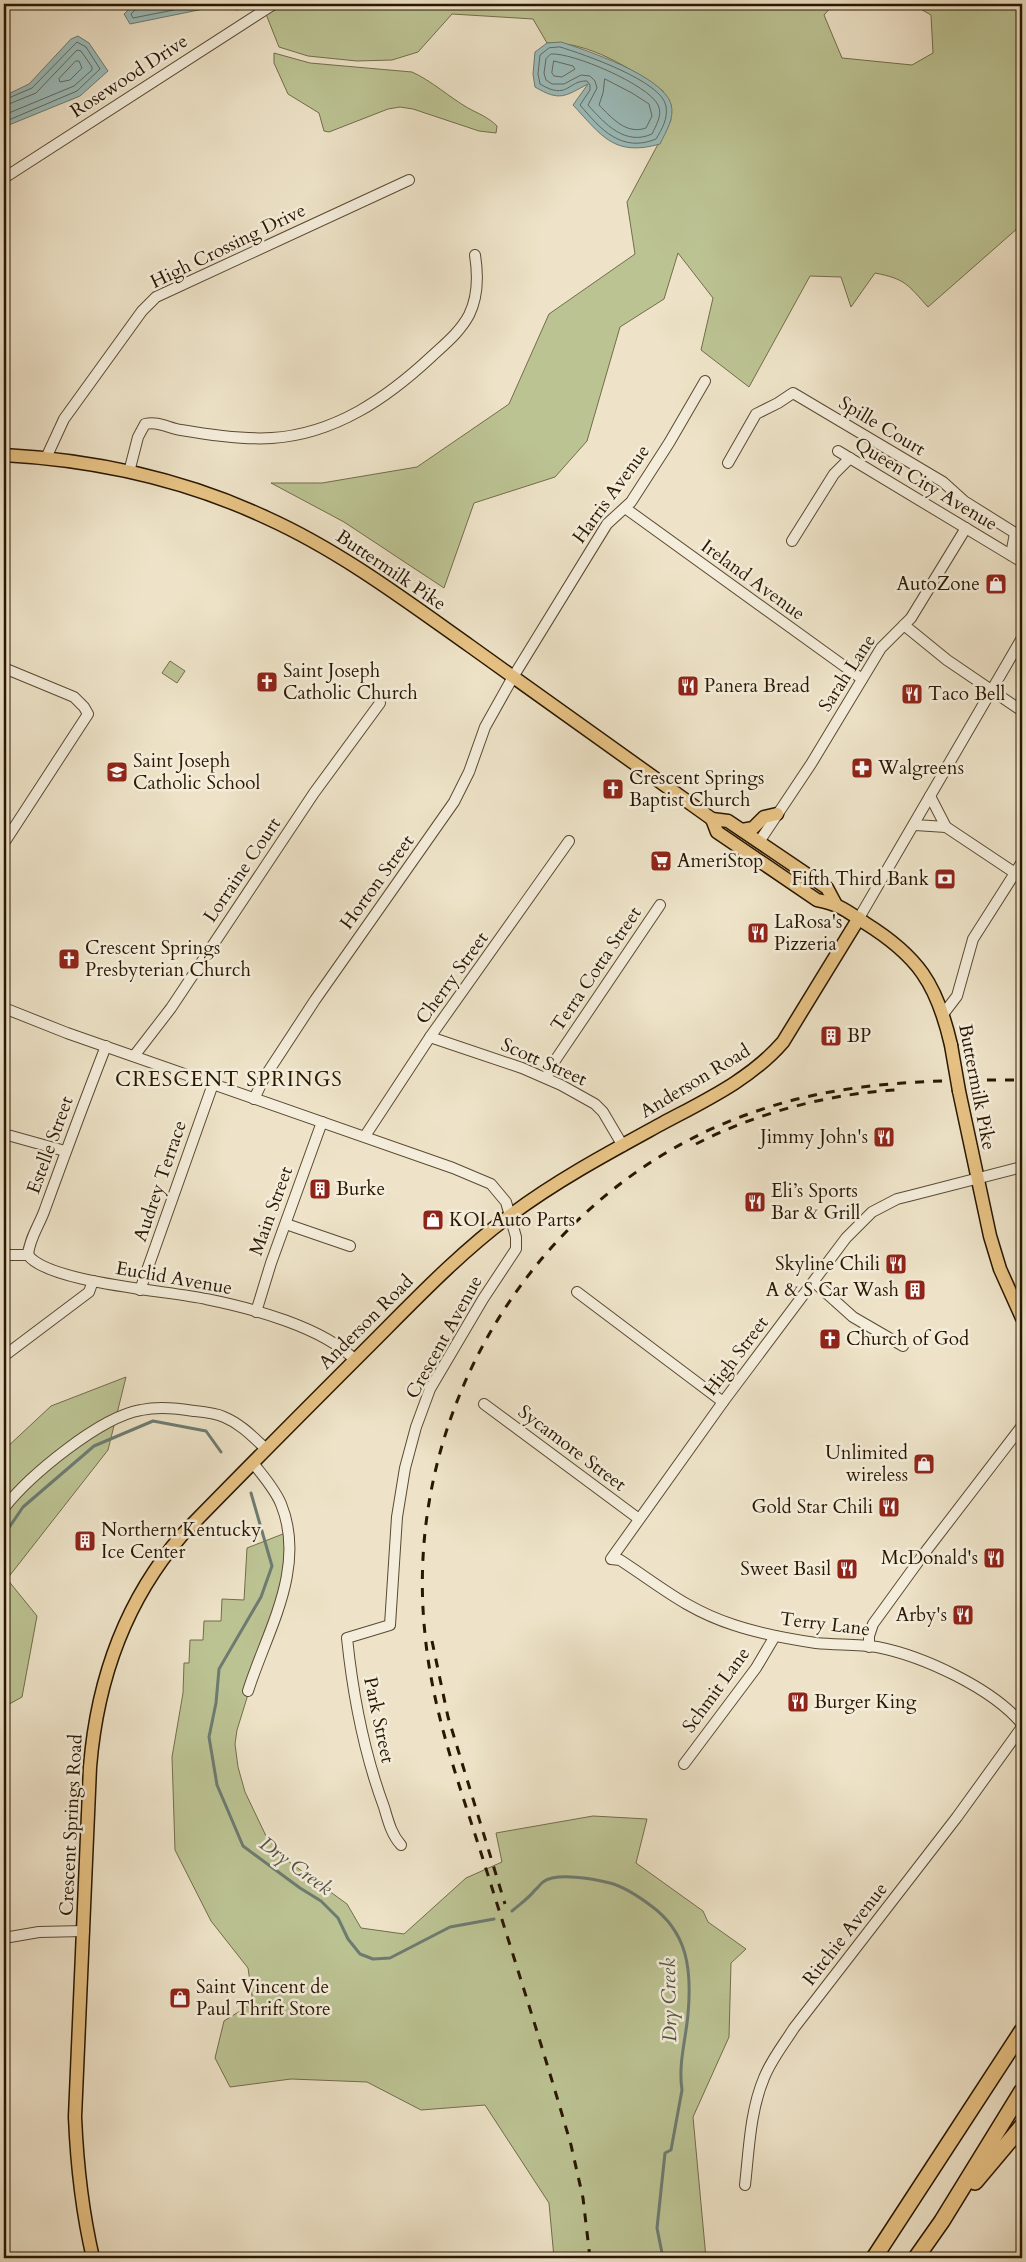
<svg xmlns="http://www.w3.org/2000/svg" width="1026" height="2262" viewBox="0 0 1026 2262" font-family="Cardo,serif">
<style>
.green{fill:#bcc393;stroke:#726d4a}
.water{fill:#9bbdbc;stroke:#6d7b71}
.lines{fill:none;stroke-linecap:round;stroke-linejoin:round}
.shore{stroke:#626a5e;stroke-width:1}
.stream{stroke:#6d7b71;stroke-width:3}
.minor-casing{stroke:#5a4a32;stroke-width:12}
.major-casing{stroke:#291700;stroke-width:15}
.highway-casing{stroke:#291700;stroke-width:18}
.minor{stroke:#f4eddb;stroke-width:10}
.major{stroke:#e7c284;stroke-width:12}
.highway{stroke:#e7c284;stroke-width:15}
.rail{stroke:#291700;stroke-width:3;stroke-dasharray:9 9;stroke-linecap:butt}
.major-bridge-casing{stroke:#291700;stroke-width:15;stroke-linecap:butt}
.major-bridge{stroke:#e7c284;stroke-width:12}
.labels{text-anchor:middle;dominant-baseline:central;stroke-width:5;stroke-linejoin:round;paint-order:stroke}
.street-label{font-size:19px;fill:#291700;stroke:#f4eddb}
.poi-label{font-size:19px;fill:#291700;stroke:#f4eddb;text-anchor:start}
.water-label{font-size:20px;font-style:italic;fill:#515142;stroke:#f4eddb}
.quarter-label{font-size:21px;letter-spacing:1px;fill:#291700;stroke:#f4eddb}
</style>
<rect width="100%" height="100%" fill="#eee3c8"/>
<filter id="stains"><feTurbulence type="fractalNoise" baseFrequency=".004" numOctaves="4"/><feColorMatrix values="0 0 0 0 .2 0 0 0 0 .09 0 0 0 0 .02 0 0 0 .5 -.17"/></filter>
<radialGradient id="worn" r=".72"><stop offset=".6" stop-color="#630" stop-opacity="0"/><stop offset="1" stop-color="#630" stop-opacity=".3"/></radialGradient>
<g class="green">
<path d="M262,4h572l-10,11 18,43 70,7 21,-12 -2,-38 -19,-11h110v211l-3,12 -91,80c-20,-22 -22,-28 -53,-34l-24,34 -10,-30 -31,-1 -61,111 -48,-37 12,-52 -35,-45 -14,46 -44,28 -33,114 -32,36 -81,26 -30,85 -100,-66 -73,-39h51l95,-16 92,-63 40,-90 86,-60 -8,-52 44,-82 -8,-29c-33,-23 -75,-50 -116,-48l-14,-24 -81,-5 -34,38 -26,8 -35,1 -49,-5 -29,-9z"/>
<path d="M274,53l36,10 102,9c20,9 37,25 56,36 11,6 20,9 29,18l-1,7 -17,-2 -66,-22 -13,-2 -12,2 -59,23 -5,-1 -5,-18 -31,-19 -14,-31z"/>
<path d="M170,661l15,10 -8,12 -15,-10z"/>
<path d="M126,1377l-18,73 -101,129 30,37 -15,81 -18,10v-257l47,-44z"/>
<path d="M288,1532l2,27 -53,171 -2,14 3,23 7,25 22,46 21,23 59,43 14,24 43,6 62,-56 36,-16 -6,-29 97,-17 54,3 -11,44 67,48 5,11 38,27 -15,14 -2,74 -36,80 13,141h-152l-5,-55 -64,-98 -64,5 -54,-28 -76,-3 -61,8 -15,-29 9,-37 29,-18 -5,-35 -37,-47 -36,-71 -3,-93 11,-64 1,-30h5l1,-23h13l1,-19h17l1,-22 22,1 3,-52z"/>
</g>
<g class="water">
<path d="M135,4h112l4,4 -15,2 -8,-6 -98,20 -6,-10z"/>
<path d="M78,36l11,7 19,28 -28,25 -76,31v-31l25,-12 42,-45z"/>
<path d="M561,42c25,8 102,34 110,62 4,14 -5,27 -11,40 -46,13 -58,-8 -87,-39l15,-21c-23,12 -28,18 -53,3l-2,-13 2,-22 12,-9z"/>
</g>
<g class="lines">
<g class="shore">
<path d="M138,4l-1,4 -6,6 2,4 71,-14"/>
<path d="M560,47c23,7 102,34 106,59 2,13 -4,23 -10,33 -34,14 -55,-9 -76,-34l10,-15v-5l-3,-4c-19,-1 -19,20 -47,3l-2,-10 2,-19 9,-7z"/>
<path d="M551,54c21,-2 98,31 107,51 5,10 -2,20 -6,29 -27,12 -47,-10 -64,-29l9,-17 -2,-7 -5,-5 -9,-1 -17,9h-12l-6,-4 -2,-7 2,-14z"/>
<path d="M76,61h3l3,7 -12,12 -10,2 -1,-3z"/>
<path d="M554,61l19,5 2,3 -13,8 -8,-1 -2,-3z"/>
<path d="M605,79l27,14 17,11 3,12 -6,12c-20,7 -34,-10 -47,-23l4,-12z"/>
<path d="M4,100l28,-12 45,-46 9,5 14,22 -23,22 -73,31"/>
<path d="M4,106l32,-13 41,-43 4,1 11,16v3l-18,16 -70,29"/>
</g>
<g class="stream">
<path d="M251,1493l21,73 -11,31 -42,72 -3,34 -7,34 8,48 26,61 57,42 21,13 17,17 10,21 12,15 13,5 17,-1 60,-31 44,-8"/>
<path d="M4,1535l19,-28 71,-61 59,-25 53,10 15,21"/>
<path d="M512,1911c8,-7 17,-13 23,-21 3,-2 5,-6 8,-8 13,-10 51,-3 67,1 15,4 28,13 40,22 38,27 42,65 38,109 -2,25 -10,50 -6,76l-11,60 -6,3 -8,75 6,30"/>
</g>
<g class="minor-casing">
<g id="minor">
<path d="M4,178l270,-174"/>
<path d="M838,451l184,111"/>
<path d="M46,458l18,-39 78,-108 14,-14 253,-117"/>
<path d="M728,463l28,-49 22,-11 15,-10 150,89 21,19 51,32 -4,22"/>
<path d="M129,472l9,-35 7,-13c14,-3 23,4 36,6 29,5 62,10 91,8 63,-4 115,-40 159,-81 14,-13 29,-25 38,-42 9,-18 9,-41 6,-60"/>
<path d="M625,508l237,171"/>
<path d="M792,541l42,-67 16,-16"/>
<path d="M904,625l43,35 75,51"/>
<path d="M4,668l70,29 10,10 4,7 -84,129"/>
<path d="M930,796l16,31 69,46"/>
<path d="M915,825l31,2"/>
<path d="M759,842l52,-78 70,-116 30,-30 55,-90"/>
<path d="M859,918l163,-280"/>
<path d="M4,1008l63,25 386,135 38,16 15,18 10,35v12l-33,50 -53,90 -14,38 -11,41 -8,49 -7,108 -43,13c6,58 17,115 37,169 4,13 7,27 17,38"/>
<path d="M944,1013l13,-17 16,-57 49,-77"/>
<path d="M430,1037l92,31 39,17 34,19 8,8 20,34"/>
<path d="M134,1056l37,-48 143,-215 66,-90"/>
<path d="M546,1078l8,-16 106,-157"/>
<path d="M254,1099l10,-21 51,-78 139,-198 15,-30 16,-45 28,-50 94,-153 24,-22 38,-59 36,-62"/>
<path d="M4,1134l61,17"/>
<path d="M365,1136l65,-99 139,-196"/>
<path d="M1022,1167l-109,28 -16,4 -25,13 -26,26 -123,164 -112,157 9,1c40,26 67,50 114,65 27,9 55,14 82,18 20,2 41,1 61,4 46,9 115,41 145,77"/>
<path d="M286,1224l64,22"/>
<path d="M4,1255h24c20,28 143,36 178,44 45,9 117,28 149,61"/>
<path d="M28,1255c1,-16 12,-31 17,-46 20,-55 40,-109 61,-163"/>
<path d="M814,1282l39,35 50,29"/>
<path d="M140,1290l73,-206"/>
<path d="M577,1292l146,110"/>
<path d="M256,1312l15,-49 51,-141"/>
<path d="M4,1356l85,-64 4,-11"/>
<path d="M484,1404l155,115"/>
<path d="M4,1508c26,-33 96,-91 137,-98 18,-4 36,-2 53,1 10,1 21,2 30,6 17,7 29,20 42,32"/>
<path d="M869,1647v-11l4,-12 53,-73 96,-125"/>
<path d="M248,1691c19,-60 59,-123 33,-187 -6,-15 -18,-28 -28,-41"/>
<path d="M684,1764l72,-96 19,-32"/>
<path d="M4,1938l35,-6 45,-1"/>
<path d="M745,2185c4,-35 5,-74 19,-107 7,-18 20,-34 30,-50l163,-211 65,-90"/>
</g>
</g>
<g class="major-casing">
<g id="major">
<path d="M4,455c91,5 180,24 263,63 73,33 138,82 203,128 80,58 161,115 242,173l16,2 99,67 8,15"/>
<path d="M712,819l5,13 100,68c22,4 30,11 48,23 53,33 72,61 86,122"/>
<path d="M742,830l11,-2 11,-11 13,-3"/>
<path d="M959,1091l31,145 10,33 22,49"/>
<path d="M93,2258c-11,-47 -16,-93 -18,-141l15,-350c7,-86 35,-166 92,-232 61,-63 123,-125 185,-187 46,-46 92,-95 145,-134 47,-35 100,-63 151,-91 43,-23 88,-44 120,-81l76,-124"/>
</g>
</g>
<g class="highway-casing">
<g id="highway">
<path d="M975,2182l47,-56"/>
<path d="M874,2258l148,-227"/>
<path d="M916,2258l26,-37 80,-130"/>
</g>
</g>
<use href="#minor" class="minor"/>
<use href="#major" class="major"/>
<use href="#highway" class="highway"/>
<g class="rail">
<path d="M696,1144c60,-31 132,-50 199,-54"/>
<path d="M432,1641l16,76 57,187"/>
<path d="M590,2258l-7,-60 -12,-53c-28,-97 -59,-193 -89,-289 -23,-72 -50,-146 -57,-222 -24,-227 116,-452 335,-524 85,-29 173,-30 262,-30"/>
</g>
<g class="major-bridge-casing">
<path id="major-bridge" d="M951,1045l8,46"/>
</g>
<use href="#major-bridge" class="major-bridge"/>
</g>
<defs>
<g id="shop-square" transform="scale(1.125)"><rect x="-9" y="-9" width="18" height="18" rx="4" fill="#8f2418" stroke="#f4eddb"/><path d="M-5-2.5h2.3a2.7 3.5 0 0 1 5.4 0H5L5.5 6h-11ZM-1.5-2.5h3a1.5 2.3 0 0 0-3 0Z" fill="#fff"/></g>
<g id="church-square" transform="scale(1.125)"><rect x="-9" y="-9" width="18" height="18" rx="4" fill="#8f2418" stroke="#f4eddb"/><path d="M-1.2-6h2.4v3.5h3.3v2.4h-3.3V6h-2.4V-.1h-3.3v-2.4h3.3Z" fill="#fff"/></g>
<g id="restaurant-square" transform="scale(1.125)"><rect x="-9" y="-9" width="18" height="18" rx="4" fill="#8f2418" stroke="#f4eddb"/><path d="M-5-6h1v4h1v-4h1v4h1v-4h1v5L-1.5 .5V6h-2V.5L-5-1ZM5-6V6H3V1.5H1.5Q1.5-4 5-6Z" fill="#fff"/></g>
<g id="pharmacy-square" transform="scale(1.125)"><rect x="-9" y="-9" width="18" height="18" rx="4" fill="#8f2418" stroke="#f4eddb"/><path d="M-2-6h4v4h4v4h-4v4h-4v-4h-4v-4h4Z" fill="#fff"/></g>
<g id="school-square" transform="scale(1.125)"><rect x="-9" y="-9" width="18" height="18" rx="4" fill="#8f2418" stroke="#f4eddb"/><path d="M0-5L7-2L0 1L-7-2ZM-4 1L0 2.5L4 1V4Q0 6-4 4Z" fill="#fff"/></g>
<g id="supermarket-square" transform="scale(1.125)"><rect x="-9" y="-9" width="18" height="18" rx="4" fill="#8f2418" stroke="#f4eddb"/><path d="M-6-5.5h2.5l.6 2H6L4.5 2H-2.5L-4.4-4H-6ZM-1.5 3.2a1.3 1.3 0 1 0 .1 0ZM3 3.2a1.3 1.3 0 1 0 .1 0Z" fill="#fff"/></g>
<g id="bank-square" transform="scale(1.125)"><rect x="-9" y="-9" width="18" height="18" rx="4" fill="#8f2418" stroke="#f4eddb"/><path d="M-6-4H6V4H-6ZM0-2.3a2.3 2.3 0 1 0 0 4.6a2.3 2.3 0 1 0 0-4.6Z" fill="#fff"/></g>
<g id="building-square" transform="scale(1.125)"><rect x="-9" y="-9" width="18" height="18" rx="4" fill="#8f2418" stroke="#f4eddb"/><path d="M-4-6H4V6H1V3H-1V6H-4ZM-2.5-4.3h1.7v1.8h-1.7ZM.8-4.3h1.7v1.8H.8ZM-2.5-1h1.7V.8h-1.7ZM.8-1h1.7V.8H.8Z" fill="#fff"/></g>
</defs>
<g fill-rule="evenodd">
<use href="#shop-square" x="996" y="584"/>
<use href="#church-square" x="267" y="682"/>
<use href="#restaurant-square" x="688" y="686"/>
<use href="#restaurant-square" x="912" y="694"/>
<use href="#pharmacy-square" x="862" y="768"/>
<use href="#school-square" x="117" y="772"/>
<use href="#church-square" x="613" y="789"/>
<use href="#supermarket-square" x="661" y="861"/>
<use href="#bank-square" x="945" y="879"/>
<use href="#restaurant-square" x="758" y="933"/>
<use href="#church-square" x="69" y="959"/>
<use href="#building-square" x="831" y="1036"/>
<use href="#restaurant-square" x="884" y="1137"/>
<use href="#building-square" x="320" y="1189"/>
<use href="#restaurant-square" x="755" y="1202"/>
<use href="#shop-square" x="433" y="1220"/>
<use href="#restaurant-square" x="896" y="1264"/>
<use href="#building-square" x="915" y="1290"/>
<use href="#church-square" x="830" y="1339"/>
<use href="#shop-square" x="924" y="1464"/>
<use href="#restaurant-square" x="889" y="1507"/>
<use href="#building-square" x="85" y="1541"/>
<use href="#restaurant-square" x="994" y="1558"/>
<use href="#restaurant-square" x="847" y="1569"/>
<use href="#restaurant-square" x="963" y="1615"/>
<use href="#restaurant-square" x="798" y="1702"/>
<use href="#shop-square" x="180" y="1998"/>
</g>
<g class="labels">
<g class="street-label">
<text transform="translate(129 76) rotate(-33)">Rosewood Drive</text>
<text transform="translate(228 246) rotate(-26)">High Crossing Drive</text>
<text transform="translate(882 426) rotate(31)">Spille Court</text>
<text transform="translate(926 484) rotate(31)">Queen City Avenue</text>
<text transform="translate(611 494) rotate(-54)">Harris Avenue</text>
<text transform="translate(391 570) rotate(34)">Buttermilk Pike</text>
<text transform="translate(753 580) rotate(36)">Ireland Avenue</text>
<text transform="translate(847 673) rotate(-57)">Sarah Lane</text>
<text transform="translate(242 870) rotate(-56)">Lorraine Court</text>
<text transform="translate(377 882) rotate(-54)">Horton Street</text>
<text transform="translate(596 969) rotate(-56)">Terra Cotta Street</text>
<text transform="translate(452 978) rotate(-54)">Cherry Street</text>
<text transform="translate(544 1062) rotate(24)">Scott Street</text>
<text transform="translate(695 1081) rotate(-31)">Anderson Road</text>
<text transform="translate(977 1087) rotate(79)">Buttermilk Pike</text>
<text transform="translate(50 1145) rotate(-70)">Estelle Street</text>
<text transform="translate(160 1181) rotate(-71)">Audrey Terrace</text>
<text transform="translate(271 1211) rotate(-70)">Main Street</text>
<text transform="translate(174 1278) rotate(10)">Euclid Avenue</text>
<text transform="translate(366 1322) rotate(-45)">Anderson Road</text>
<text transform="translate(444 1337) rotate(-61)">Crescent Avenue</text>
<text transform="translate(736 1356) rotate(-53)">High Street</text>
<text transform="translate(572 1448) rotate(37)">Sycamore Street</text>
<text transform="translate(825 1624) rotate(7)">Terry Lane</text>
<text transform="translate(716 1690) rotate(-54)">Schmit Lane</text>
<text transform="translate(379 1720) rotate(78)">Park Street</text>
<text transform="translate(71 1825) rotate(-87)">Crescent Springs Road</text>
<text transform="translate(845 1934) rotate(-52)">Ritchie Avenue</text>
</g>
<g class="poi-label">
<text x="980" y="584" text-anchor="end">AutoZone</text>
<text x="283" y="671">Saint Joseph<tspan x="283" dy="22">Catholic Church</tspan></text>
<text x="704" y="686">Panera Bread</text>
<text x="928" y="694">Taco Bell</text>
<text x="133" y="761">Saint Joseph<tspan x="133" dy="22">Catholic School</tspan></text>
<text x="878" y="768">Walgreens</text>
<text x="629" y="778">Crescent Springs<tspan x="629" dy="22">Baptist Church</tspan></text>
<text x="677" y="861">AmeriStop</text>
<text x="929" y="879" text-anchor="end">Fifth Third Bank</text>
<text x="774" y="922">LaRosa's<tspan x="774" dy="22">Pizzeria</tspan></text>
<text x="85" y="948">Crescent Springs<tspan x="85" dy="22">Presbyterian Church</tspan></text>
<text x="847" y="1036">BP</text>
<text x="868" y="1137" text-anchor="end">Jimmy John's</text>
<text x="336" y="1189">Burke</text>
<text x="771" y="1191">Eli’s Sports<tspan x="771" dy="22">Bar &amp; Grill</tspan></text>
<text x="449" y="1220">KOI Auto Parts</text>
<text x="880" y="1264" text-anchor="end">Skyline Chili</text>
<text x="899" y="1290" text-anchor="end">A &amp; S Car Wash</text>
<text x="846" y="1339">Church of God</text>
<text x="908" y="1453" text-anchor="end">Unlimited<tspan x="908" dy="22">wireless</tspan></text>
<text x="873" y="1507" text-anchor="end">Gold Star Chili</text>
<text x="101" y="1530">Northern Kentucky<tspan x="101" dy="22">Ice Center</tspan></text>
<text x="978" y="1558" text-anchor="end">McDonald's</text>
<text x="831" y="1569" text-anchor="end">Sweet Basil</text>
<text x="947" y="1615" text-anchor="end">Arby's</text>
<text x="814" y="1702">Burger King</text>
<text x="196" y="1987">Saint Vincent de<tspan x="196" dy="22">Paul Thrift Store</tspan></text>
</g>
<g class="water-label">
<text transform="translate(296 1866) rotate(36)">Dry Creek</text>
<text transform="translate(669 2000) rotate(-91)">Dry Creek</text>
</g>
<g class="quarter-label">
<text x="229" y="1079">CRESCENT SPRINGS</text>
</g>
</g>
<rect width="1026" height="2262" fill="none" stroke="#eee3c8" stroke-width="20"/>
<rect x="5" y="5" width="1016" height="2252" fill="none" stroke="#291700" stroke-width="2.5"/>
<rect x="10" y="10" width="1006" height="2242" fill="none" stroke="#291700"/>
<rect width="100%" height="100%" filter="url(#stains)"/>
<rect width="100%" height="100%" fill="url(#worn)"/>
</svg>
